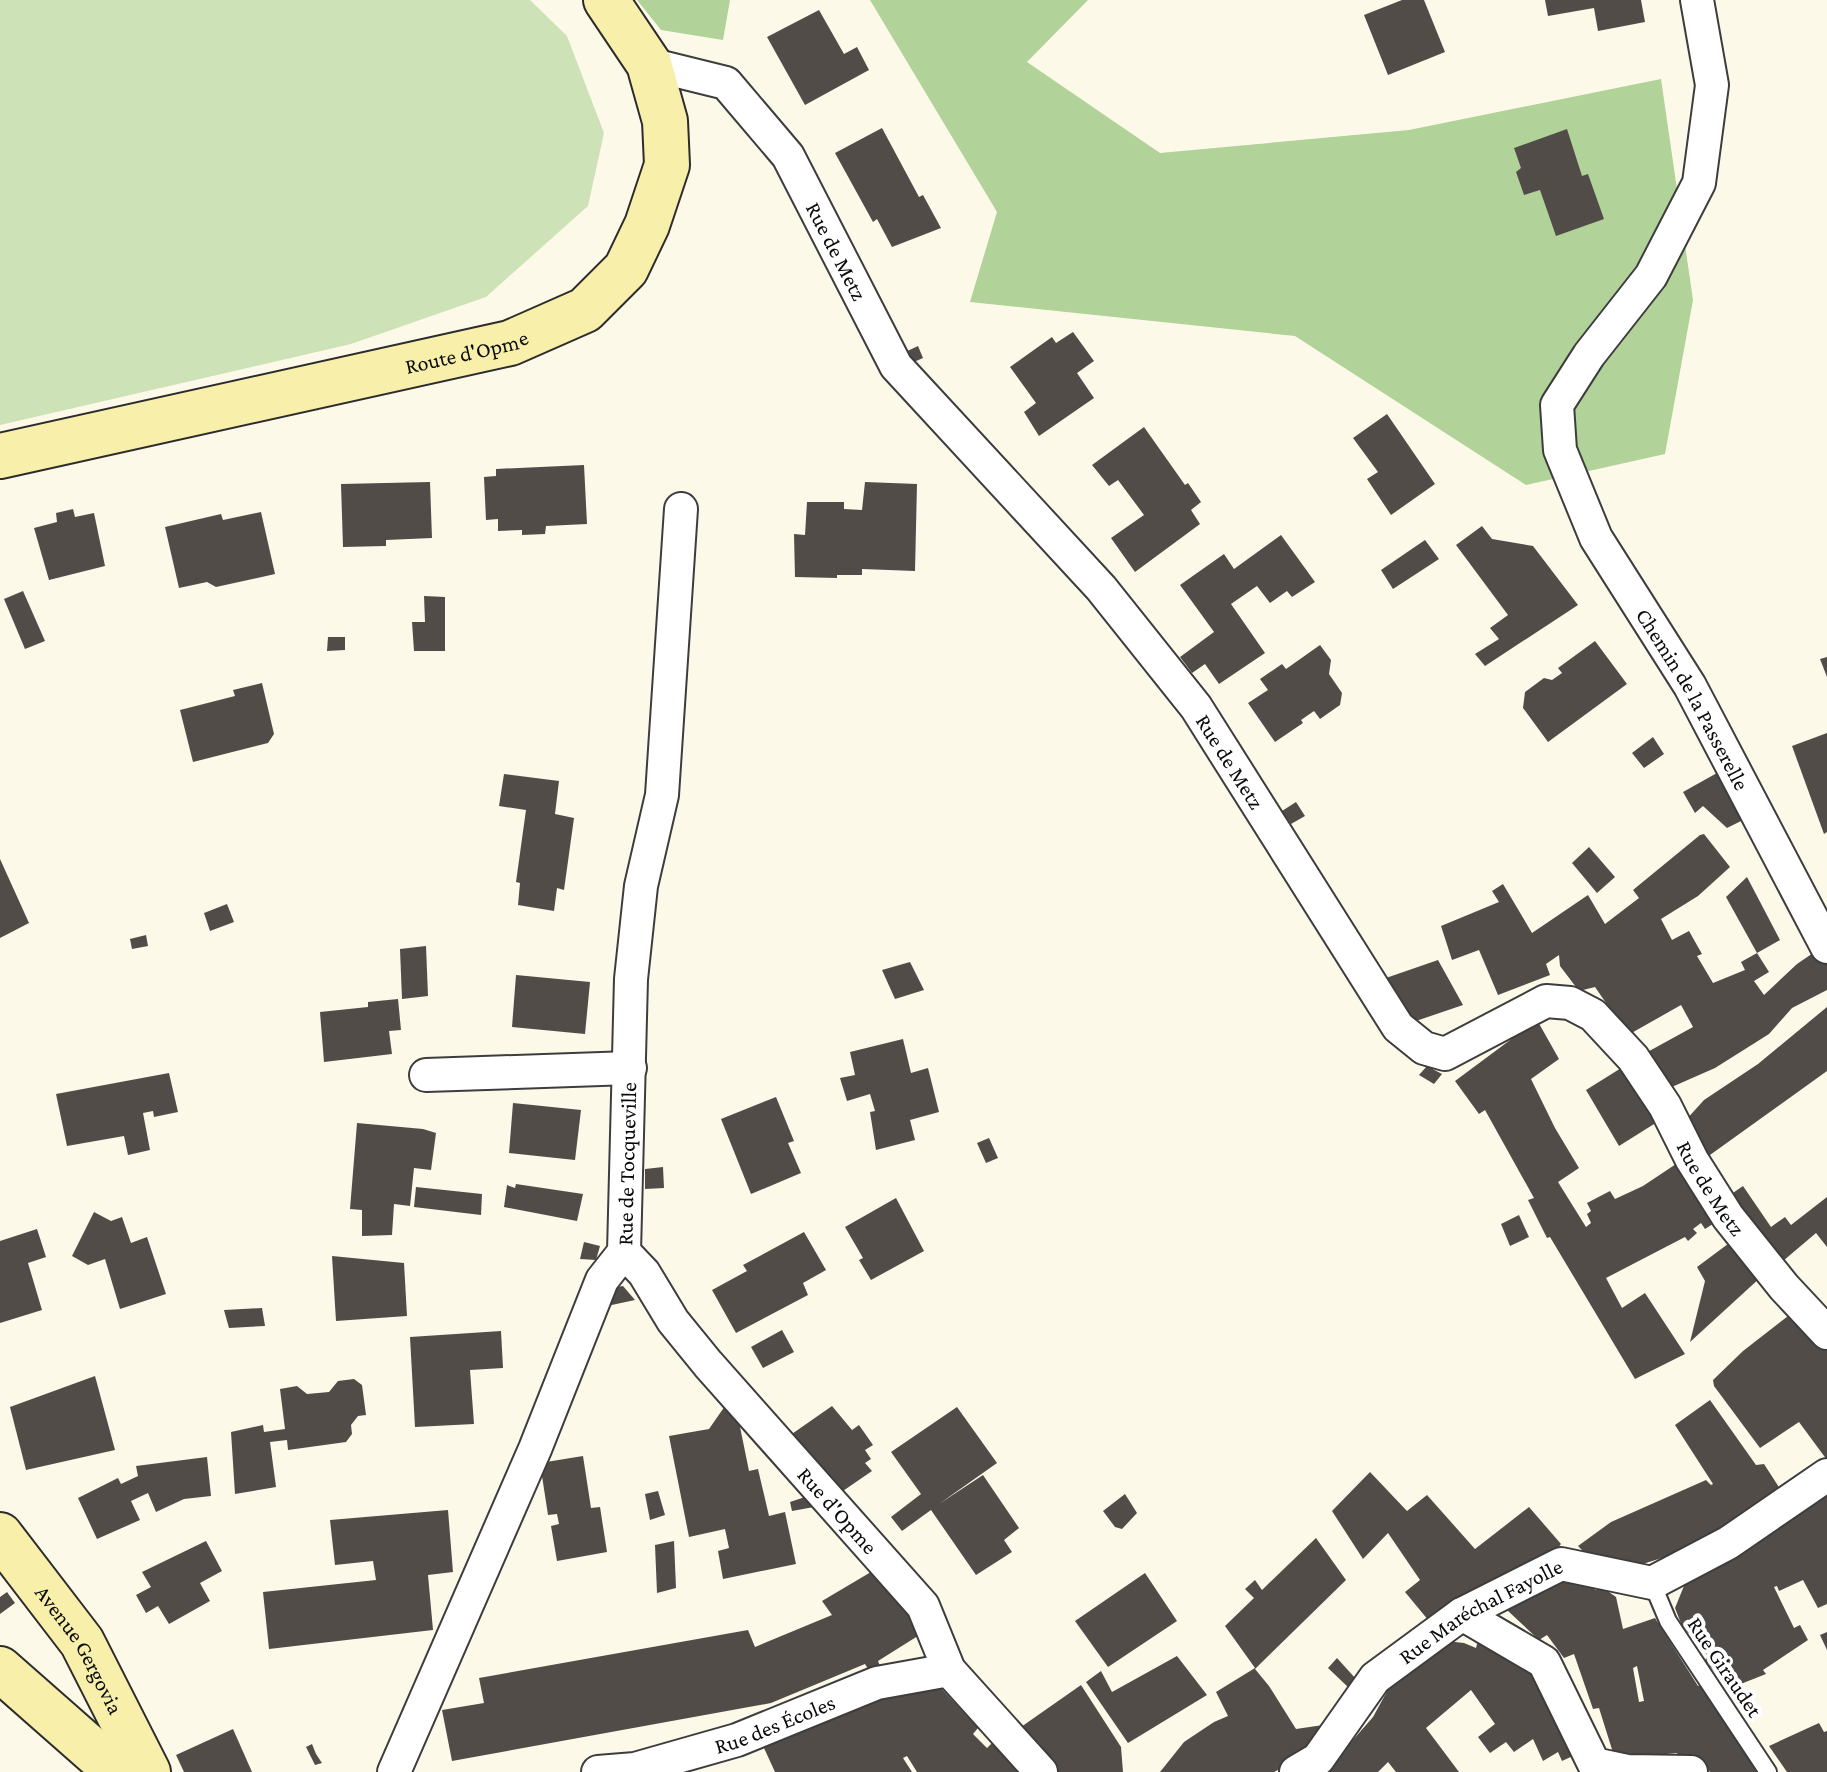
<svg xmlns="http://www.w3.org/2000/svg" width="1827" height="1772" viewBox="0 0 1827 1772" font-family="'Crimson Pro',serif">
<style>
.green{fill:#cde3b7}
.forest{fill:#b1d298}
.building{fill:#514c48;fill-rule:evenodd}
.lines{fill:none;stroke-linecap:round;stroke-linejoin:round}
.service-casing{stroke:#3d3d3d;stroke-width:20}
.minor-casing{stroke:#3d3d3d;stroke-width:36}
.secondary-casing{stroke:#2c2c2c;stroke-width:48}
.service{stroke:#fff;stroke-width:16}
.minor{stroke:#fff;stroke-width:32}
.secondary{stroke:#f7efaa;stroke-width:44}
.labels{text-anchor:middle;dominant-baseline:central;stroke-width:8;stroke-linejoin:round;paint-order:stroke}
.street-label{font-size:22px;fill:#0a0a0a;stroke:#fff}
</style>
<rect width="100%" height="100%" fill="#fdf9e9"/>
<path class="green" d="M0,0h530l37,36 37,97 -16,73 -102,91 -135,47 -351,81z"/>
<g class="forest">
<path d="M637,0h93l-7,40 -62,-10z"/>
<path d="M870,0h218l-61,62 133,91 249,-23 252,-51 32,221 -28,154 -139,31 -231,-149 -325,-34 27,-90z"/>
</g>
<g class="building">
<path d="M1402,0h22l21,52 -57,23 -24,-60z"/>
<path d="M1545,0h96l4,22 -47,9 -4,-23 -46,8z"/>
<path d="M819,10l25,44 13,-7 12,23 -64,35 -38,-68z"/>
<path d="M882,128l37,69 4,-2 18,33 -49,19 -15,-28 -4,3 -38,-69z"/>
<path d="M1567,129l15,47 6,-2 16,45 -48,17 -16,-46 -16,5 -8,-23 5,-4 -7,-20z"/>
<path d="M1073,332l21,29 -17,12 17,25 -55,38 -15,-24 12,-9 -26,-36 42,-30 4,6z"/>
<path d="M918,346l5,12 -16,7 -6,-11z"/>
<path d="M1387,414l48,70 -44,31 -24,-36 11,-7 -25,-34z"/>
<path d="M1144,427l41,58 3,-2 13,19 -10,8 9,14 -65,48 -24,-34 33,-23 -26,-35 -9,6 -17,-21z"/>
<path d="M584,465l3,59 -41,2 -1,8 -23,1v-5l-24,1v-12l-12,1 -2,-43 12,-1v-7z"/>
<path d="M430,482l2,56 -46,2v6l-43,1 -2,-63z"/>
<path d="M865,482l52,2 -2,87 -53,-2v6h-25v3l-42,-1 -1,-43 11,1 2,-33h37v7l18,1z"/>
<path d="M73,509l2,8 19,-4 11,53 -56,14 -15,-52 23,-6 -1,-9z"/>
<path d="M261,512l14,62 -59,13 -9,-5 -28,6 -14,-61 56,-13 2,6z"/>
<path d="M1482,526l10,13 41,7 45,59 -93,61 -10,-12 24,-15 -9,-11 18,-13 -52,-70z"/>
<path d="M1281,535l34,47 -23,15 -5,-6 -17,12 -13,-17 -26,18 34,49 -46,31 -14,-20 -13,9 -12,-16 34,-25 -34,-47 44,-31 10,15z"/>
<path d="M1425,540l14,19 -46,30 -12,-19z"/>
<path d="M23,591l22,50 -20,8 -21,-50z"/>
<path d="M424,596l21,1v54h-31l-2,-29h13z"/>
<path d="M328,637h17v13l-18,1z"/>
<path d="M1595,641l32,43 -79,58 -25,-34 2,-16 19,-14 8,2 10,-7 -4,-5z"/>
<path d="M1320,645l11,15 -2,14 13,19 -2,12 -20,14 -6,-8 -13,9 2,3 -28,19 -27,-39 20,-13 -8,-11 22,-15 4,5z"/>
<path d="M1827,657v20l-7,-18z"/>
<path d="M262,683l12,51 -6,9 -75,19 -13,-52 55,-14 -2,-6z"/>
<path d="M1827,733v99l-3,2 -32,-88z"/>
<path d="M1653,737l11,17 -20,14 -12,-15z"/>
<path d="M1717,773l26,47 -16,8 -24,-22 -8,7 -12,-21z"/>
<path d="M504,774l55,7 -4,33 19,4 -10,72 -7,-2 -3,23 -36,-6 2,-22 -4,-1 10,-72 -27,-4z"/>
<path d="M1296,802l9,14 -14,8 -9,-13z"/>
<path d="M1704,834l26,33 -32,29 -37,23 11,21 17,-9 13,23 -5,2 16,27 32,-13 -4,-8 16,-9 12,19 -15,9 10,14 33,-31 22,-15 8,14v27l-35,18 -23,26 -54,34 -50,22 -23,-35 51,-28 -12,-22 -53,30 -33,-48 -16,4 -19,-25 -1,-11 -13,9 4,11 -52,20 -19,-45 -27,10 -11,-34 58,-24 -7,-11 11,-7 29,49 56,-38 17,29 34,-26 -6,-8 67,-55z"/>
<path d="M1589,847l26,30 -18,16 -25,-30z"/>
<path d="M0,859l29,64 -29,15z"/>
<path d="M1747,877l33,63 -23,13 -31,-56z"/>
<path d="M227,904l7,18 -24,9 -6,-18z"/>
<path d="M146,935l2,11 -16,3 -2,-10z"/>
<path d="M426,946l2,50 -26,3 -2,-50z"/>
<path d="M1438,960l25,45 -50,17 -27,-44z"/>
<path d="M910,962l14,28 -29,9 -13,-29z"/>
<path d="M516,975l74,7 -5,52 -73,-7z"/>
<path d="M398,999l3,31 -12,1 3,23 -68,8 -4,-50 48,-5v-5z"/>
<path d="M1827,1007v64l-124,89 -18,-39 19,-21 54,-36z"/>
<path d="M1537,1020l22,39 -28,20 24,49 24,40 -21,14 28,45 5,-4 -4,-9 4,-3 -4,-8 23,-12 5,8 28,-13 36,-24 37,60 -11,7 -4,-6 -8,6 4,4 -9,8 -3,-4 -79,41 16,30 23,-15 40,61 -50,25 -85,-142 -3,1 -19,-38 6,-2 -49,-88 -6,4 -24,-33z"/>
<path d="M903,1039l8,34 17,-5 11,44 -29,8 5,20 -39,10 -6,-38 5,-1 -5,-17 -23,7 -7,-23 15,-3 -5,-23z"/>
<path d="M1626,1065l36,54 -43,27 -33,-56z"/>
<path d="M1427,1066l15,8 -8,10 -15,-9z"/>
<path d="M169,1073l9,39 -24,5 -1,-6 -10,2 7,37 -22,5 -4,-19 -57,10 -11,-52z"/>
<path d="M776,1097l18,44 -6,2 13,30 -50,21 -30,-75z"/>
<path d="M513,1103l68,7 -6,50 -66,-7z"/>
<path d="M357,1123l66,6 13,4 -5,37 -17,-2 -4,38 -16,-2 -2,31 -30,1v-26l-12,-1z"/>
<path d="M989,1138l9,20 -12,5 -9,-20z"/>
<path d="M663,1167l1,21 -19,1v-20z"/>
<path d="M516,1184l67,10 -6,27 -73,-14 3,-22 8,3z"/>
<path d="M1743,1186l28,41 14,-10 6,8 36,-28v50l-11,-14 -39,33 -50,-69z"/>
<path d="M416,1187l66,7 -1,21 -67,-8z"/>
<path d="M896,1198l28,53 -53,29 -12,-20 4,-2 -18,-31z"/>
<path d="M94,1212l17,9 11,-4 9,26 16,-6 19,57 -46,15 -15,-50 -17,6 -16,-9z"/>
<path d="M1519,1215l10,22 -19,9 -9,-22z"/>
<path d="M37,1229l9,28 -18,6 14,47 -42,13v-82z"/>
<path d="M804,1232l22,38 -23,13 5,12 -72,38 -24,-43 35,-19 -4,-6z"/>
<path d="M1732,1241l29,36 -71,65 15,-61 -8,-14z"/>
<path d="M584,1242l16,4 -4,14 -16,-1z"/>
<path d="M332,1256l72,7 3,53 -71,5z"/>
<path d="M623,1286l12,14 -28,6 9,-19z"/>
<path d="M262,1308l3,18 -36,2 -5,-18z"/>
<path d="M1792,1313l35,36v111l-28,-38 -39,26 -46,-62 -1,-6 30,-29z"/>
<path d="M782,1330l12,22 -31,16 -12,-21z"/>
<path d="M501,1331l2,37 -33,2 4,54 -59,3 -5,-90z"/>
<path d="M95,1376l20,74 -89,20 -16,-63z"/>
<path d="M354,1379l8,6 4,30 -8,1 -7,9 1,9 -6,8 -58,8 -1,-10 -17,2 6,45 -41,7 -4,-62 32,-7 1,7 21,-3 -5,-40 17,-3 10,8 22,-2 9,-11z"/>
<path d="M1710,1400l46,65 8,-1 20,31 -103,57 -48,15 -40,-6 -15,-15 33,-24 95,-42 5,5 2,-1 -38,-59z"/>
<path d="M725,1406l14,16 10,49 9,-2 11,47 16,-4 11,52 -73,15 -5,-28 11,-3 -4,-19 -36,8 -20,-101 40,-7z"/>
<path d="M832,1406l20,24 7,-5 14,20 -8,5 6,9 -6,4 7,8 -32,22 -51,-57z"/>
<path d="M957,1407l40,56 -58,41 44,-29 36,53 -15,12 8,12 -36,23 -45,-65 -29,21 -11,-14 30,-23 -30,-42z"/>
<path d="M583,1456l8,52 9,-1 7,45 -50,9 -6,-35 8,-2 -2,-10 -9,1 -8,-52z"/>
<path d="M207,1457l4,39 -27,3 -28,13 -8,-19 -17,8 9,19 -43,19 -19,-41 40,-20 3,6 17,-8 -2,-10z"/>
<path d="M1370,1472l37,39 20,-16 48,54 54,-42 32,37 -11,14 -121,63 -24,-29 15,-12 -32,-47 -25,26 -31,-48z"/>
<path d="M658,1491l7,24 -15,5 -5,-26z"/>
<path d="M1827,1491v113l-9,4 -15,-28 -24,11 -2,-5 -3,1 20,41 6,-3 8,15 -45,30 3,4 -38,15 -23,-29 3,-4 -26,-30 -7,-18 11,-27 40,-18 -3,-5 19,-5 38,-25z"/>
<path d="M1125,1494l12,19 -15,16 -7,-2 -12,-16z"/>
<path d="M805,1497l9,10 -22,4 -2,-9z"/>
<path d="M448,1510l5,62 -25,3 5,55 -164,19 -6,-57 113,-12 -3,-19 -38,4 -5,-45z"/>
<path d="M1316,1538l30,42 -91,89 14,17 27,43 34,-5 -17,28 -39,20h-114l24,-30 30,-20 14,-6 -12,-24 39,-24 -30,-42 29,-28 -9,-9 10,-9 7,10z"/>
<path d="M206,1541l16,30 -22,12 10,18 -41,23 -11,-18 -12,7 -10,-18 15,-8 -9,-15z"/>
<path d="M674,1541l2,47 -19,5 -2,-48z"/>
<path d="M876,1569l45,65 -43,27 2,5 -10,6 -5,-8 -94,39 -319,58 -10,-51 42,-7 -5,-25 269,-48 7,17 77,-32 -10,-14z"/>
<path d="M1145,1573l32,48 -69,46 -33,-46z"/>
<path d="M1558,1582h27l11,8 3,-5 17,12 7,32 32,-11 43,68 3,-1 61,87h-52l-9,-12 -22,1 -2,-8 -62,6 -16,-51 -6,1 -19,-55 -10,4 -17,-23 -8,5 -32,-30zM1637,1666l7,35 -5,1 -6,-34z"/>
<path d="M7,1592l8,11 -15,11v-17z"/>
<path d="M1827,1632v18l-7,-15z"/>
<path d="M1478,1640l48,28 18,16 31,71 -13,6 -4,-9 -15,9 -10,-22 -19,13 -8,-10 -16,11 -12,-16 17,-13 -24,-34 -45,38 33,44h-63l-8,-10 -10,10h-53l48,-55 17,-31 56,-45 18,2 12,5z"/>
<path d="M1177,1656l30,39 -79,48 -42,-61 15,-11 11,21z"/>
<path d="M1337,1658l19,21 -7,9 -21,-20z"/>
<path d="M1081,1685l40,62 2,25h-65l-37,-45z"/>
<path d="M940,1687l38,41 -5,6 14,14 7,-7 28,31h-105l-10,-16 -4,2 9,14h-137l-11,-24 132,-59z"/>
<path d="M1819,1723l5,9 3,-1v41h-40l-18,-26z"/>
<path d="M233,1729l19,43h-68l-8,-17z"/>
<path d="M312,1744l4,10 6,9 -7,2 -9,-18z"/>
</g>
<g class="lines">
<g class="service-casing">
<path id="service" d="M1652,1583l16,38 100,151"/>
</g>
<g class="minor-casing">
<g id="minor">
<path id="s1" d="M1697,0l15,85 -13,98 -48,93 -62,79 -32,50 3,45 36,88 94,148 137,261"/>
<path id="s2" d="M649,64l77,19 62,73 108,210 205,222 95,119 202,320 26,21 21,6 101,-53 24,2 23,12 40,43 32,48 27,54 36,57 56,70 43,46"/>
<path d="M426,1075l204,-7"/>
<path id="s3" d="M624,1252l20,21 29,48 35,43 215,242 26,64 92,102"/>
<path d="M1462,1614l82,48 50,102 33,7 64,1"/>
<path id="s4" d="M394,1772l141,-323 67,-169 22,-28 7,-273 10,-93 21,-91 19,-286"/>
<path id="s5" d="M598,1772l37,-3 102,-29 140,-57 72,-13"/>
<path id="s6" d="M1296,1772l22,-13 57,-81 87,-64 99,-50 91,19 76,-40 99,-68"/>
</g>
</g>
<g class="secondary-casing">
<g id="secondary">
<path id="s7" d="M0,456l510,-113 75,-33 41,-41 21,-44 20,-60 -2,-44 -16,-57 -43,-64"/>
<path id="s8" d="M0,1535l82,107 66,130"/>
<path d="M0,1669l117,103"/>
</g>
</g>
<use href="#service" class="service"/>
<use href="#minor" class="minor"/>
<use href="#secondary" class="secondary"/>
</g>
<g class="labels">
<g class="street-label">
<text stroke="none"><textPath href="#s2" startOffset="282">Rue de Metz</textPath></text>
<text stroke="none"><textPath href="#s7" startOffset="478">Route d'Opme</textPath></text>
<text stroke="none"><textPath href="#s1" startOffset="778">Chemin de la Passerelle</textPath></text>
<text stroke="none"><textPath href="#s2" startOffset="930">Rue de Metz</textPath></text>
<text stroke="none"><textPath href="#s4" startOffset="658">Rue de Tocqueville</textPath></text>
<text stroke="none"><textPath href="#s2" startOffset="1674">Rue de Metz</textPath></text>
<text stroke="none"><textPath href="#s3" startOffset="336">Rue d'Opme</textPath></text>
<text stroke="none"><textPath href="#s6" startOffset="250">Rue Maréchal Fayolle</textPath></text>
<text stroke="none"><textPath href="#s8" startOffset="140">Avenue Gergovia</textPath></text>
<text transform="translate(1725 1667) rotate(56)">Rue Giraudet</text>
<text stroke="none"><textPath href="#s5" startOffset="184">Rue des Écoles</textPath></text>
</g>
</g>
</svg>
